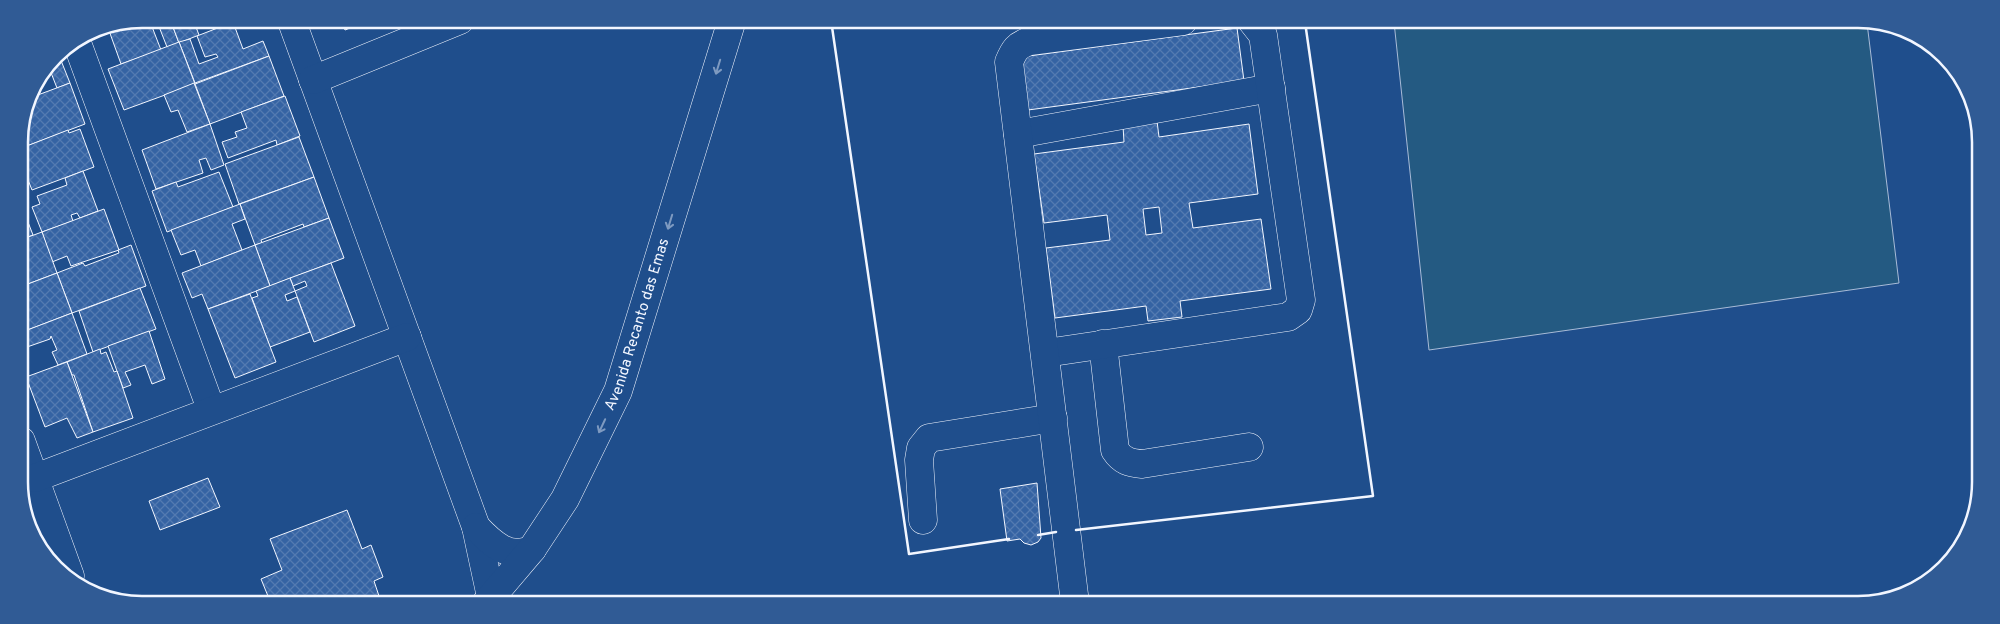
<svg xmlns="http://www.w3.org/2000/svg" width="2000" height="624" viewBox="0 0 2000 624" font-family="Overpass,sans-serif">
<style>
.green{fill:#245a82;stroke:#a8bbd7}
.building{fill:url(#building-cross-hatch);stroke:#f2f6ff;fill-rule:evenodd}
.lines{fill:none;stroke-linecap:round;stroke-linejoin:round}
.minor-casing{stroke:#f2f6ff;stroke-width:29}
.major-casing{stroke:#f2f6ff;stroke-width:29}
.minor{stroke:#1f4e8c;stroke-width:28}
.major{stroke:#1f4e8c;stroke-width:28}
.wall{stroke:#f2f6ff;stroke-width:2.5}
.oneway{stroke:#7e9ac0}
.labels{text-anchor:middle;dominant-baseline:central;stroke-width:4;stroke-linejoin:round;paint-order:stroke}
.street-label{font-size:15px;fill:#f2f6ff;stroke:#1f4e8c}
.rim{fill:none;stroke:#f2f6ff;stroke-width:2.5}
</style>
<defs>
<pattern id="building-cross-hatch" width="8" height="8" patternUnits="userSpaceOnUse" patternTransform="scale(1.25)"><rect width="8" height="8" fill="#3563a3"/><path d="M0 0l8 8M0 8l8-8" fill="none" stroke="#537ab1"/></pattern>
</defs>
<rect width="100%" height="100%" fill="#1f4e8c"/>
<path class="green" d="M1394,22l473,1 32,260 -470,67z"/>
<g class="building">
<path d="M141,19h8l12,31 -40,14 -14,-39z"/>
<path d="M156,19h14l9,24 -12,4z"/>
<path d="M170,19h23l6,16 -20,8z"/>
<path d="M207,19h20l-18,7z"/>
<path d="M341,19h32l-28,11z"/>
<path d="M233,22l10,27 20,-8 6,15 -74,27 -16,-41 11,-3 9,25 19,-7 -2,-3 -11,3 -8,-21z"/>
<path d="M1237,28l7,53 -216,29 -7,-53z"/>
<path d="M179,42l16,42 -71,26 -16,-41z"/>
<path d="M269,56l15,40 -74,28 -15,-40z"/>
<path d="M58,58h2l10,25 -13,5 -9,-23z"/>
<path d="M70,83l15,41 -66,25v-15l8,-35z"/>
<path d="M194,83l16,41 -23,8 -9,-22 -7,2 -7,-17z"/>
<path d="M285,96l15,40 -23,9 -1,-5 -48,18 -6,-16 15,-5 -2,-5 12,-4 -6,-16z"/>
<path d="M1157,121l2,16 90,-13 9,70 -69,9 4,25 68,-9 10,70 -91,12 2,16 -34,4 -2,-15 -91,12 -9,-70 64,-8 -3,-25 -63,8 -10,-69 90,-12 -1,-16zM1159,207l3,26 -16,2 -3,-26z"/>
<path d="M210,124l14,41 -13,5 -5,-12 -7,2 4,13 -47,16 -14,-39z"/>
<path d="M80,129l14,38 -62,23 -11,-28 -2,1v-14l49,-19 1,3z"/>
<path d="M299,137l15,40 -75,27 -14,-40z"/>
<path d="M83,171l15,40 -18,7 -3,-5 -6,2 2,6 -31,11 -10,-25 8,-3 -3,-8 30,-11 -2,-7z"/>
<path d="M19,172l8,20 -8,3z"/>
<path d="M219,172l14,35 -66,25 -15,-41 24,-9 2,5z"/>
<path d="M314,177l15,41 -25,9 -1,-3 -42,16 1,3 -7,2 -15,-41z"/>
<path d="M19,199l14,36 -13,5z"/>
<path d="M240,204l5,15 -13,5 10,26 -41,16 -6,-16 -14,5 -10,-25z"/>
<path d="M104,209l15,41 -48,16 -4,-10 -15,6 -10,-30z"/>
<path d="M329,218l15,40 -74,28 -15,-41z"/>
<path d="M42,232l15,41 -37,14v-16l6,-2 -4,-13 -2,1v-17z"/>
<path d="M131,245l15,41 -74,27 -15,-40 26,-10 2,3 34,-13 -1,-3z"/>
<path d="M255,245l15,41 -62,23 -6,-15 -10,4 -10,-25z"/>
<path d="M331,263l24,63 -41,16 -19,-51 12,-5 -2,-5 -12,5 -3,-8z"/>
<path d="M57,273l15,40 -52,20v-46z"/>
<path d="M290,278l5,13 -10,4 2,6 10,-4 13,35 -40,15 -18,-49 6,-2 -2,-5z"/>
<path d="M140,288l16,41 -63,23 -14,-41z"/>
<path d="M250,294l26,68 -41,16 -27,-69z"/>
<path d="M72,313l15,41 -29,11 -6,-13 5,-2 -6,-14 -1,3 -23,8 -5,-15z"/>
<path d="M149,331l16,48 -13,5 -7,-19 -20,7 6,13 -8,3 -15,-42z"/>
<path d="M100,349l1,5 5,-2 8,20 3,-1 16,47 -40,14 -19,-57h-2l-5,-13z"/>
<path d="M67,362l26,70 -16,6 -10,-20 -22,9 -19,-50z"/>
<path d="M208,478l12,29 -60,23 -11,-29z"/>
<path d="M1037,483l4,55 -3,4 -7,3 -7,-2 -4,-4 -13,2 -7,-52z"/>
<path d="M347,510l15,39 9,-4 12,32 -9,4 7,21 -111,-1 -9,-22 21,-9 -12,-31z"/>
</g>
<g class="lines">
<g class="minor-casing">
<g id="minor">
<path d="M291,19l185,508 15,70 6,5"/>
<path d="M76,40l135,369"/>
<path d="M313,80l147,-60"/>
<path d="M1018,134l253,-46"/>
<path d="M1103,344l12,106c7,11 15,13 27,14l107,-17"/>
<path d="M1046,353l242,-36 10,-7 3,-10 -38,-265 -11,-14"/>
<path d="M21,441l49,135"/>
<path d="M35,478l372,-141"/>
<path d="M923,520l-4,-60 2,-12 8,-10 124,-20"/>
<path d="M476,527c15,16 34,34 56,22"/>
<path d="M1075,603l-66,-541c5,-12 8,-17 21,-21l153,-20"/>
</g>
</g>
<g class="major-casing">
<g id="major">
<path id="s1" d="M487,602l45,-53 33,-50 53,-108 114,-371"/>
</g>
</g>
<use href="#minor" class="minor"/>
<use href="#major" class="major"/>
<g class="wall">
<path d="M831,20l78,534 100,-15"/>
<path d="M1076,530l297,-34 -68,-474"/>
<path d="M1038,535l18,-3"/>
</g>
</g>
<defs><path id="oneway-shaft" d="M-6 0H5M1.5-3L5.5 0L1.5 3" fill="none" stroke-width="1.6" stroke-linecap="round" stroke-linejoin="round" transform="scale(1.25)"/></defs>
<g class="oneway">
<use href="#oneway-shaft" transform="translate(718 67) rotate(107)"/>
<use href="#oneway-shaft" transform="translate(670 222) rotate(107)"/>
<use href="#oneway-shaft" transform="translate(602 426) rotate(115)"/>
</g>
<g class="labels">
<g class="street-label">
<text stroke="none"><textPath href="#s1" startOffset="319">Avenida Recanto das Emas</textPath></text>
</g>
</g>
<path d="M0 0H2000V624H0ZM142 28H1858A114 114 0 0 1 1972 142V482A114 114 0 0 1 1858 596H142A114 114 0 0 1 28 482V142A114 114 0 0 1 142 28Z" fill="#305b95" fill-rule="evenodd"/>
<path class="rim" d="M142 28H1858A114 114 0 0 1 1972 142V482A114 114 0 0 1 1858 596H142A114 114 0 0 1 28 482V142A114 114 0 0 1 142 28Z"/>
</svg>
